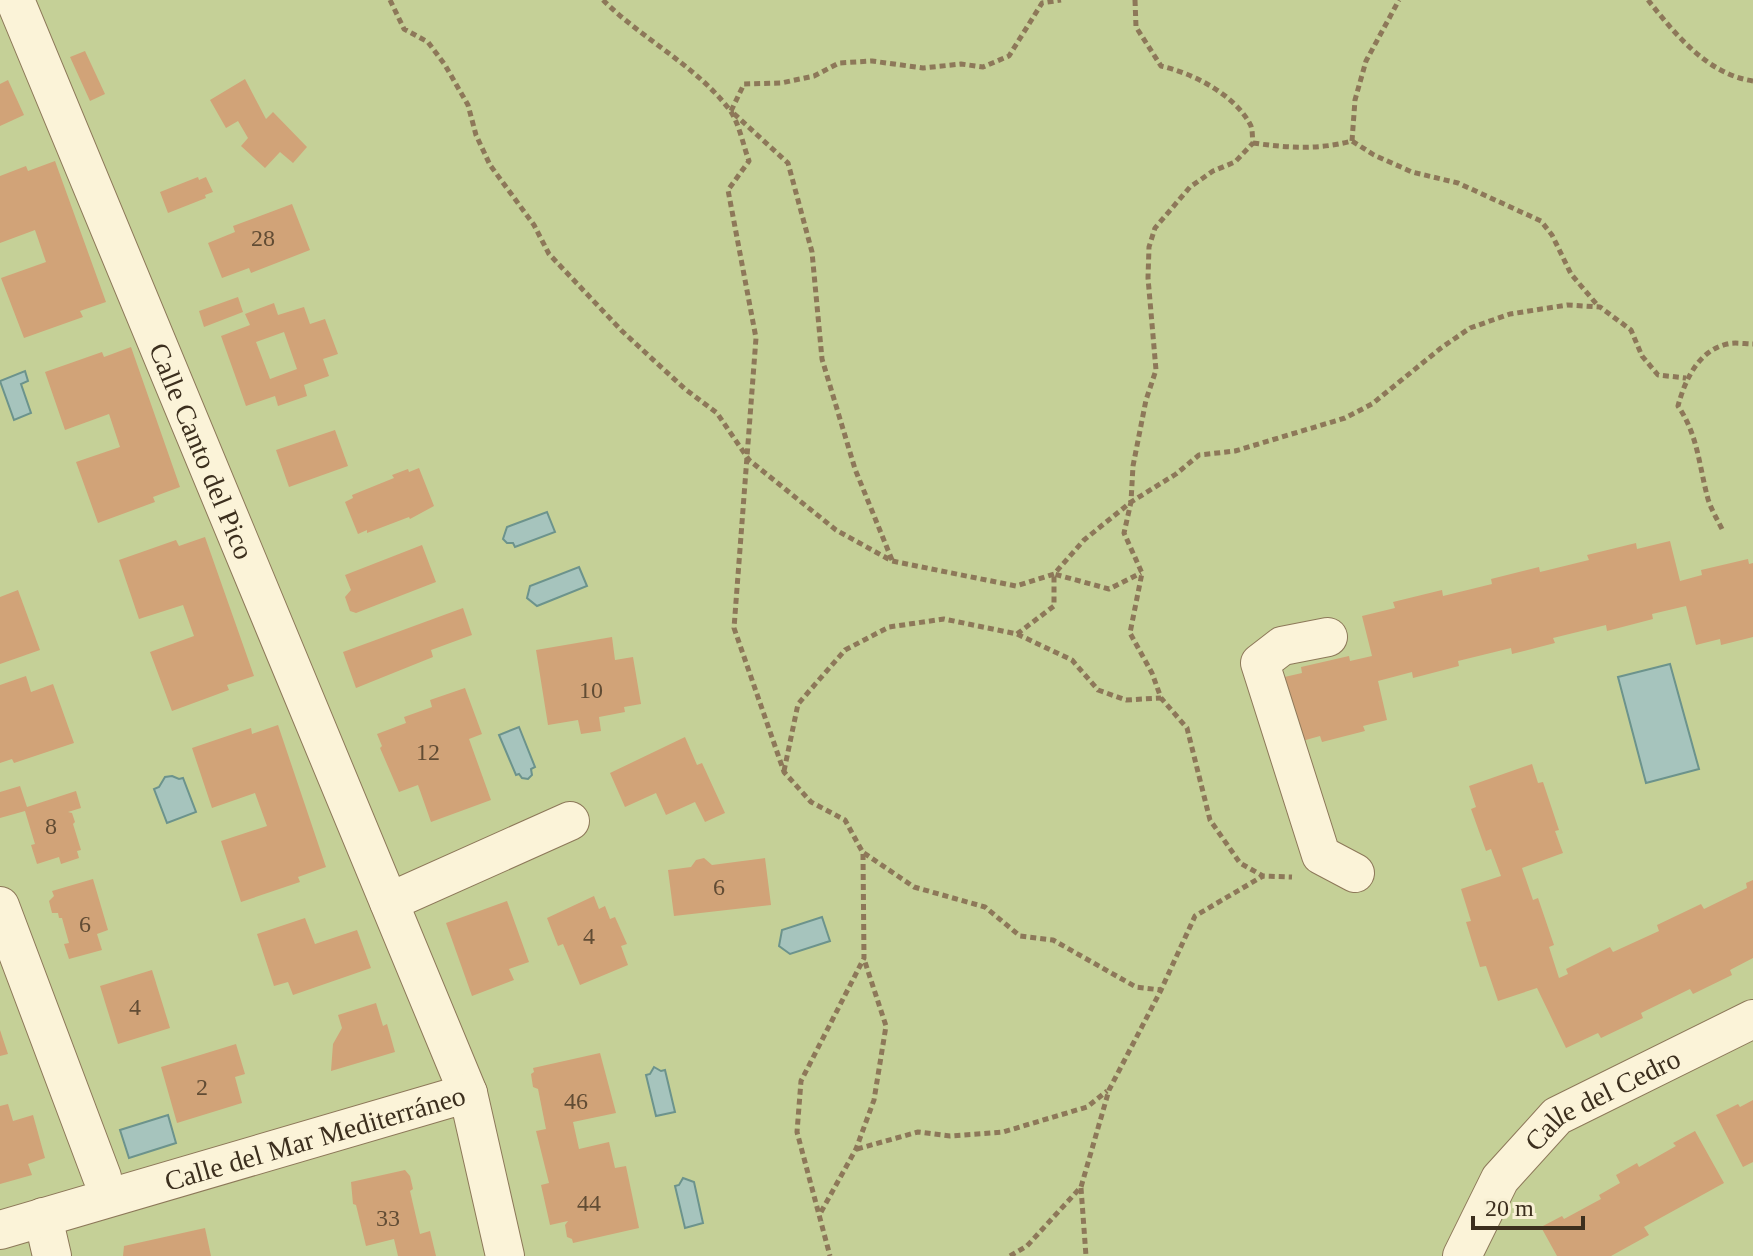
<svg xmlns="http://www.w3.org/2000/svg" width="1753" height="1256" viewBox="0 0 1753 1256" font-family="'Times New Roman',serif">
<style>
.green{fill:#c5d097}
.water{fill:#a6c4bd;stroke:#6c938c;stroke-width:2}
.building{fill:#d1a378;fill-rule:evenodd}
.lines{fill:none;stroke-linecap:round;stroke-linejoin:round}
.minor-casing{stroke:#8d7859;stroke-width:40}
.path{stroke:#8d7859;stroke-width:5;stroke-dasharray:6 4;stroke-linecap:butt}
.minor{stroke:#fbf3d8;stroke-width:38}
.labels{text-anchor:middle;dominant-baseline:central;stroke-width:6;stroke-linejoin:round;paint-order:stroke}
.number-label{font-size:24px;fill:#614c34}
.street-label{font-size:28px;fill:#3c2f1e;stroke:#f8f0d4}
</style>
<rect width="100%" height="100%" fill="#f1e7c4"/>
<rect class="green" x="0" y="0" width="1753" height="1256"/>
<g class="water">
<path d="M25,371l3,10 -7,3 10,29 -17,7 -14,-39z"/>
<path d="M547,512l8,20 -40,15 -2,-4h-6l-4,-4 4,-12z"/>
<path d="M579,567l8,19 -50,20 -10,-8 3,-12z"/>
<path d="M1670,664l29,105 -53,14 -28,-106z"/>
<path d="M519,727l16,40 -4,2 1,6 -4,4 -6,-1 -3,-4 -3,1 -17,-40z"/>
<path d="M172,776l7,3 4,-1 13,34 -29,11 -13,-34 5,-2 6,-10z"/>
<path d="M822,917l8,24 -40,13 -11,-8 3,-16z"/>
<path d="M654,1067l7,4 4,-1 10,42 -19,4 -10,-41 4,-1z"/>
<path d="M168,1115l8,28 -47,15 -9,-28z"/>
<path d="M683,1178l11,4 9,41 -18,5 -10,-42 4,-1z"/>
</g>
<g class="building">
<path d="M85,51l20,43 -15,7 -20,-44z"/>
<path d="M245,79l21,40 7,-7 34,35 -14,16 -13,-11 -15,16 -24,-22 7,-8 -10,-17 -12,7 -16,-28z"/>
<path d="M8,80l16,35 -24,11v-42z"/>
<path d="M55,161l51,141 -26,9 3,6 -59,21 -23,-60 45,-16 -11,-32 -35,13v-67l26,-10 2,5z"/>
<path d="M198,177l1,3 7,-3 7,15 -8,3 1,3 -38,15 -8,-21z"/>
<path d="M292,204l18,46 -59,23 -2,-5 -27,10 -14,-35 27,-11 -2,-6z"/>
<path d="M238,297l5,15 -39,15 -5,-16z"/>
<path d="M274,303l4,12 26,-8 6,17 15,-5 13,35 -15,5 6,17 -25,9 3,11 -29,10 -3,-10 -29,10 -25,-70 29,-11 -5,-11zM284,332l13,37 -27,10 -14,-37z"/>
<path d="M131,347l49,140 -27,10 2,5 -57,21 -22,-61 44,-15 -11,-33 -44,16 -20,-58 57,-20 2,5z"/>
<path d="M335,430l13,36 -59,21 -13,-37z"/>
<path d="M419,468l15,38 -24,13 -1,-2 -42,16v-3l-9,4 -13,-32 8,-4 -1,-3 42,-17 -2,-3 16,-6 1,3z"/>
<path d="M205,537l49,139 -27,9 2,5 -57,21 -22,-59 44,-16 -11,-31 -44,14 -20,-59 57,-20 3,6z"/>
<path d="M1670,541l10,40 22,-6 -1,-5 47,-11 1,5 4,-1v74l-32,8 -1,-6 -24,6 -10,-39 -34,8 1,5 -46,12 -1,-6 -53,13 2,5 -43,11 -1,-6 -53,13 1,5 -46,12 -1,-6 -34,9 9,39 -24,6 2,5 -43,11 -2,-6 -25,7 -15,-65 22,-5 -1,-6 48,-11 1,5 22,-5 -10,-40 33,-8 -2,-6 49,-12 1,6 49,-12 -1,-5 48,-12 1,5 49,-12 -2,-5 49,-12 1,6z"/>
<path d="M422,545l14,37 -80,31 -6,-2 -5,-14 6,-7 -6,-15z"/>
<path d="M18,590l22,60 -40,14v-67z"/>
<path d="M463,608l9,27 -41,15 2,7 -77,31 -13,-36z"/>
<path d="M612,637l3,23 18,-3 8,47 -17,3 1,5 -26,5 2,14 -20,3 -3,-14 -30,5 -12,-75z"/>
<path d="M26,676l5,16 22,-8 21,59 -60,20 -2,-4 -12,4v-78z"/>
<path d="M465,688l17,46 -13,5 22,61 -60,22 -13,-37 -19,7 -19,-44 2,-2 -5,-12 29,-11 -2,-6 28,-10 -2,-7z"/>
<path d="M278,725l48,142 -28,10 2,5 -59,20 -20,-61 46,-15 -12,-33 -43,15 -20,-60 59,-20 1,6z"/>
<path d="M685,737l12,28 5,-2 23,50 -20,9 -10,-20 -29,13 -10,-22 -31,14 -15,-34z"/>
<path d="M1532,764l6,19 5,-1 16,48 -4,1 8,22 -41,15 11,32 5,-2 16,47 -5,2 10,31 9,-4 -2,-5 44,-22 3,5 46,-21 -2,-6 44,-21 3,5 43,-21 -1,-5 7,-3v78l-23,12 2,5 -39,19 -3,-5 -49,24 2,5 -42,20 -3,-5 -32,15 -29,-60 -39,13 -12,-35 -6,1 -14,-45 5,-1 -10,-32 40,-13 -10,-27 -5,2 -15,-42 5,-2 -7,-21z"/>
<path d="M20,786l7,21 49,-16 5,17 -13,4 4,1 3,9 -2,2 8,26 -4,1 2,7 -18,6 -2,-7 -22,7 -6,-19 4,-1 -10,-33 -25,7v-26z"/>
<path d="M704,858l8,7 53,-7 6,47 -97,11 -6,-46 23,-3 5,-7z"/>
<path d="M93,879l15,51 -11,4 5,16 -33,9 -5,-15 5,-1 -7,-25h-3l-1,-5h-6l-3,-12 5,-5 -2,-5z"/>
<path d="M594,896l5,13 6,-3 5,13 5,-2 12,27 -6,2 7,19 -48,20 -17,-41 -5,2 -11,-28z"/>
<path d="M507,901l22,61 -20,7 5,11 -42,16 -26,-73z"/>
<path d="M305,918l10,26 42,-14 14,38 -78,27 -5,-13 -14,4 -17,-52z"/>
<path d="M152,970l18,58 -52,16 -18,-58z"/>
<path d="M376,1003l7,23 4,-2 8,28 -64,19 2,-27 9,-16 -4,-13z"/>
<path d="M0,1030l8,24 -8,2z"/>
<path d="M236,1044l9,30 -10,3 7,26 -65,20 -16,-56z"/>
<path d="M600,1053l16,60 -43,9 6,27 30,-7 6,26 11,-2 13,62 -66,15 -1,-4 -5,-2 -2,-12 3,-4 -18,4 -9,-40 8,-2 -13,-52 10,-2 -8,-40 -5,-2 -2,-13 3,-2 -1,-4z"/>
<path d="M1753,1100v62l-10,5 -27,-52 22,-11 2,3z"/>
<path d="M8,1104l5,17 20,-6 12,43 -17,6 4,11 -32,9v-78z"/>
<path d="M1695,1131l29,52 -80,44 5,8 -38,21h-54l-16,-29 21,-11 2,3 37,-20 -2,-4 21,-12 -4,-8 21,-12 2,4 37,-21 -3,-3z"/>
<path d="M405,1170l5,6 3,13 -3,2 10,43 10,-3 6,25h-38l-4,-17 -28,7 -10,-41 -3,-1 -2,-22z"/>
<path d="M205,1228l6,28h-88l1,-10z"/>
</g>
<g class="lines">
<g class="minor-casing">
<g id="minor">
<path id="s1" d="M15,0l453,1093"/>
<path d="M1328,637l-46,9 -22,17 61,192 34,18"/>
<path d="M389,902l181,-81"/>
<path d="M0,906l102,271"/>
<path d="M43,1217l9,39"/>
<path id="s2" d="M0,1230l468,-137 37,163"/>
<path id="s3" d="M1462,1256l38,-77 57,-63 196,-97"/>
</g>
</g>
<g class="path">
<path d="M390,0l14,29 24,13 17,23 23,40 8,30 14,30 44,60 15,29 73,77 63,58 32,24 32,47 87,70 56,31 124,25 38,-12 30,-34 47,-38 45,-28 23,-19 36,-4 110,-33 27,-14 69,-56 29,-20 40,-14 57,-9 33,2 31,23 11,26 16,19 28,3"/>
<path d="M603,0c39,39 92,65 126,109 10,13 14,36 20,52l-21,29 28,148 -22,290 50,144 27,30 34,18 18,33 1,105 -63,123 -4,51 33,124"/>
<path d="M1135,0l1,27 25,39c31,7 73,28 89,58 3,5 2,13 3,19l-18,19 -22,9 -23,16 -35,41 -6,19 -1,31 8,92 -10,30 -13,66 -2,36 -7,31 18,40 -12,60 22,40 9,25 26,30 23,92 30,43 23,13 29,1"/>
<path d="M1648,0c27,34 59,74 105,81"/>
<path d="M1352,141l3,-41 11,-39 33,-61"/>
<path d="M1253,143c35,5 65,7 99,-2l22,14 38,17 46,11 83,38 11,14 19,39 28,33"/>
<path d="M1722,529c-5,-10 -11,-20 -14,-30 -9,-33 -10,-64 -30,-93 7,-26 20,-55 49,-62 8,-2 18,0 26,0"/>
<path d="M892,560l-37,-91 -33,-110 -10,-107 -24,-89 -57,-52 13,-27 37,-1 33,-7 25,-13 33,-2 51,7 38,-4 22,3 26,-11 33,-53 19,-3"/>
<path d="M1017,634l37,-28v-32l55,15 32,-16"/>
<path d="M784,771l14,-67 47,-54 44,-23 55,-8 73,15 55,26 26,30 28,10 35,-2"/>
<path d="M864,853l50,34 71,20 35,29 33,4 83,47 25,3"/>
<path d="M857,1149l61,-17 32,4 53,-4 84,-25 20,-16"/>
<path d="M1081,1188l5,68"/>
<path d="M821,1212l35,-63 18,-49 12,-74 -22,-67"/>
<path d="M1010,1256l17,-10 54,-59 28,-97 52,-100 34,-74 68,-40"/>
</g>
<use href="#minor" class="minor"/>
</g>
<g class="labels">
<g class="number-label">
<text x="263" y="238">28</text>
<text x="591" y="690">10</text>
<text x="428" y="752">12</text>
<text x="51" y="826">8</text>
<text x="719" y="887">6</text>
<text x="85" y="924">6</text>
<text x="589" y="936">4</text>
<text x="135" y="1007">4</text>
<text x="202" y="1087">2</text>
<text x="576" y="1101">46</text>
<text x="589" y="1203">44</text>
<text x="388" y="1218">33</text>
</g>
<g class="street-label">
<text stroke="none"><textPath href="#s1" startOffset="488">Calle Canto del Pico</textPath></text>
<text stroke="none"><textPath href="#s3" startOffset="218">Calle del Cedro</textPath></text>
<text stroke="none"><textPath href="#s2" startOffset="328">Calle del Mar Mediterráneo</textPath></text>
</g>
</g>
<path d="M1473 1216v12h110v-12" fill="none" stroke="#3c2f1e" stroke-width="4"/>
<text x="1485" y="1216" font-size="24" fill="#3c2f1e" stroke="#f8f0d4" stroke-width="6" paint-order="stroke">20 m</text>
</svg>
